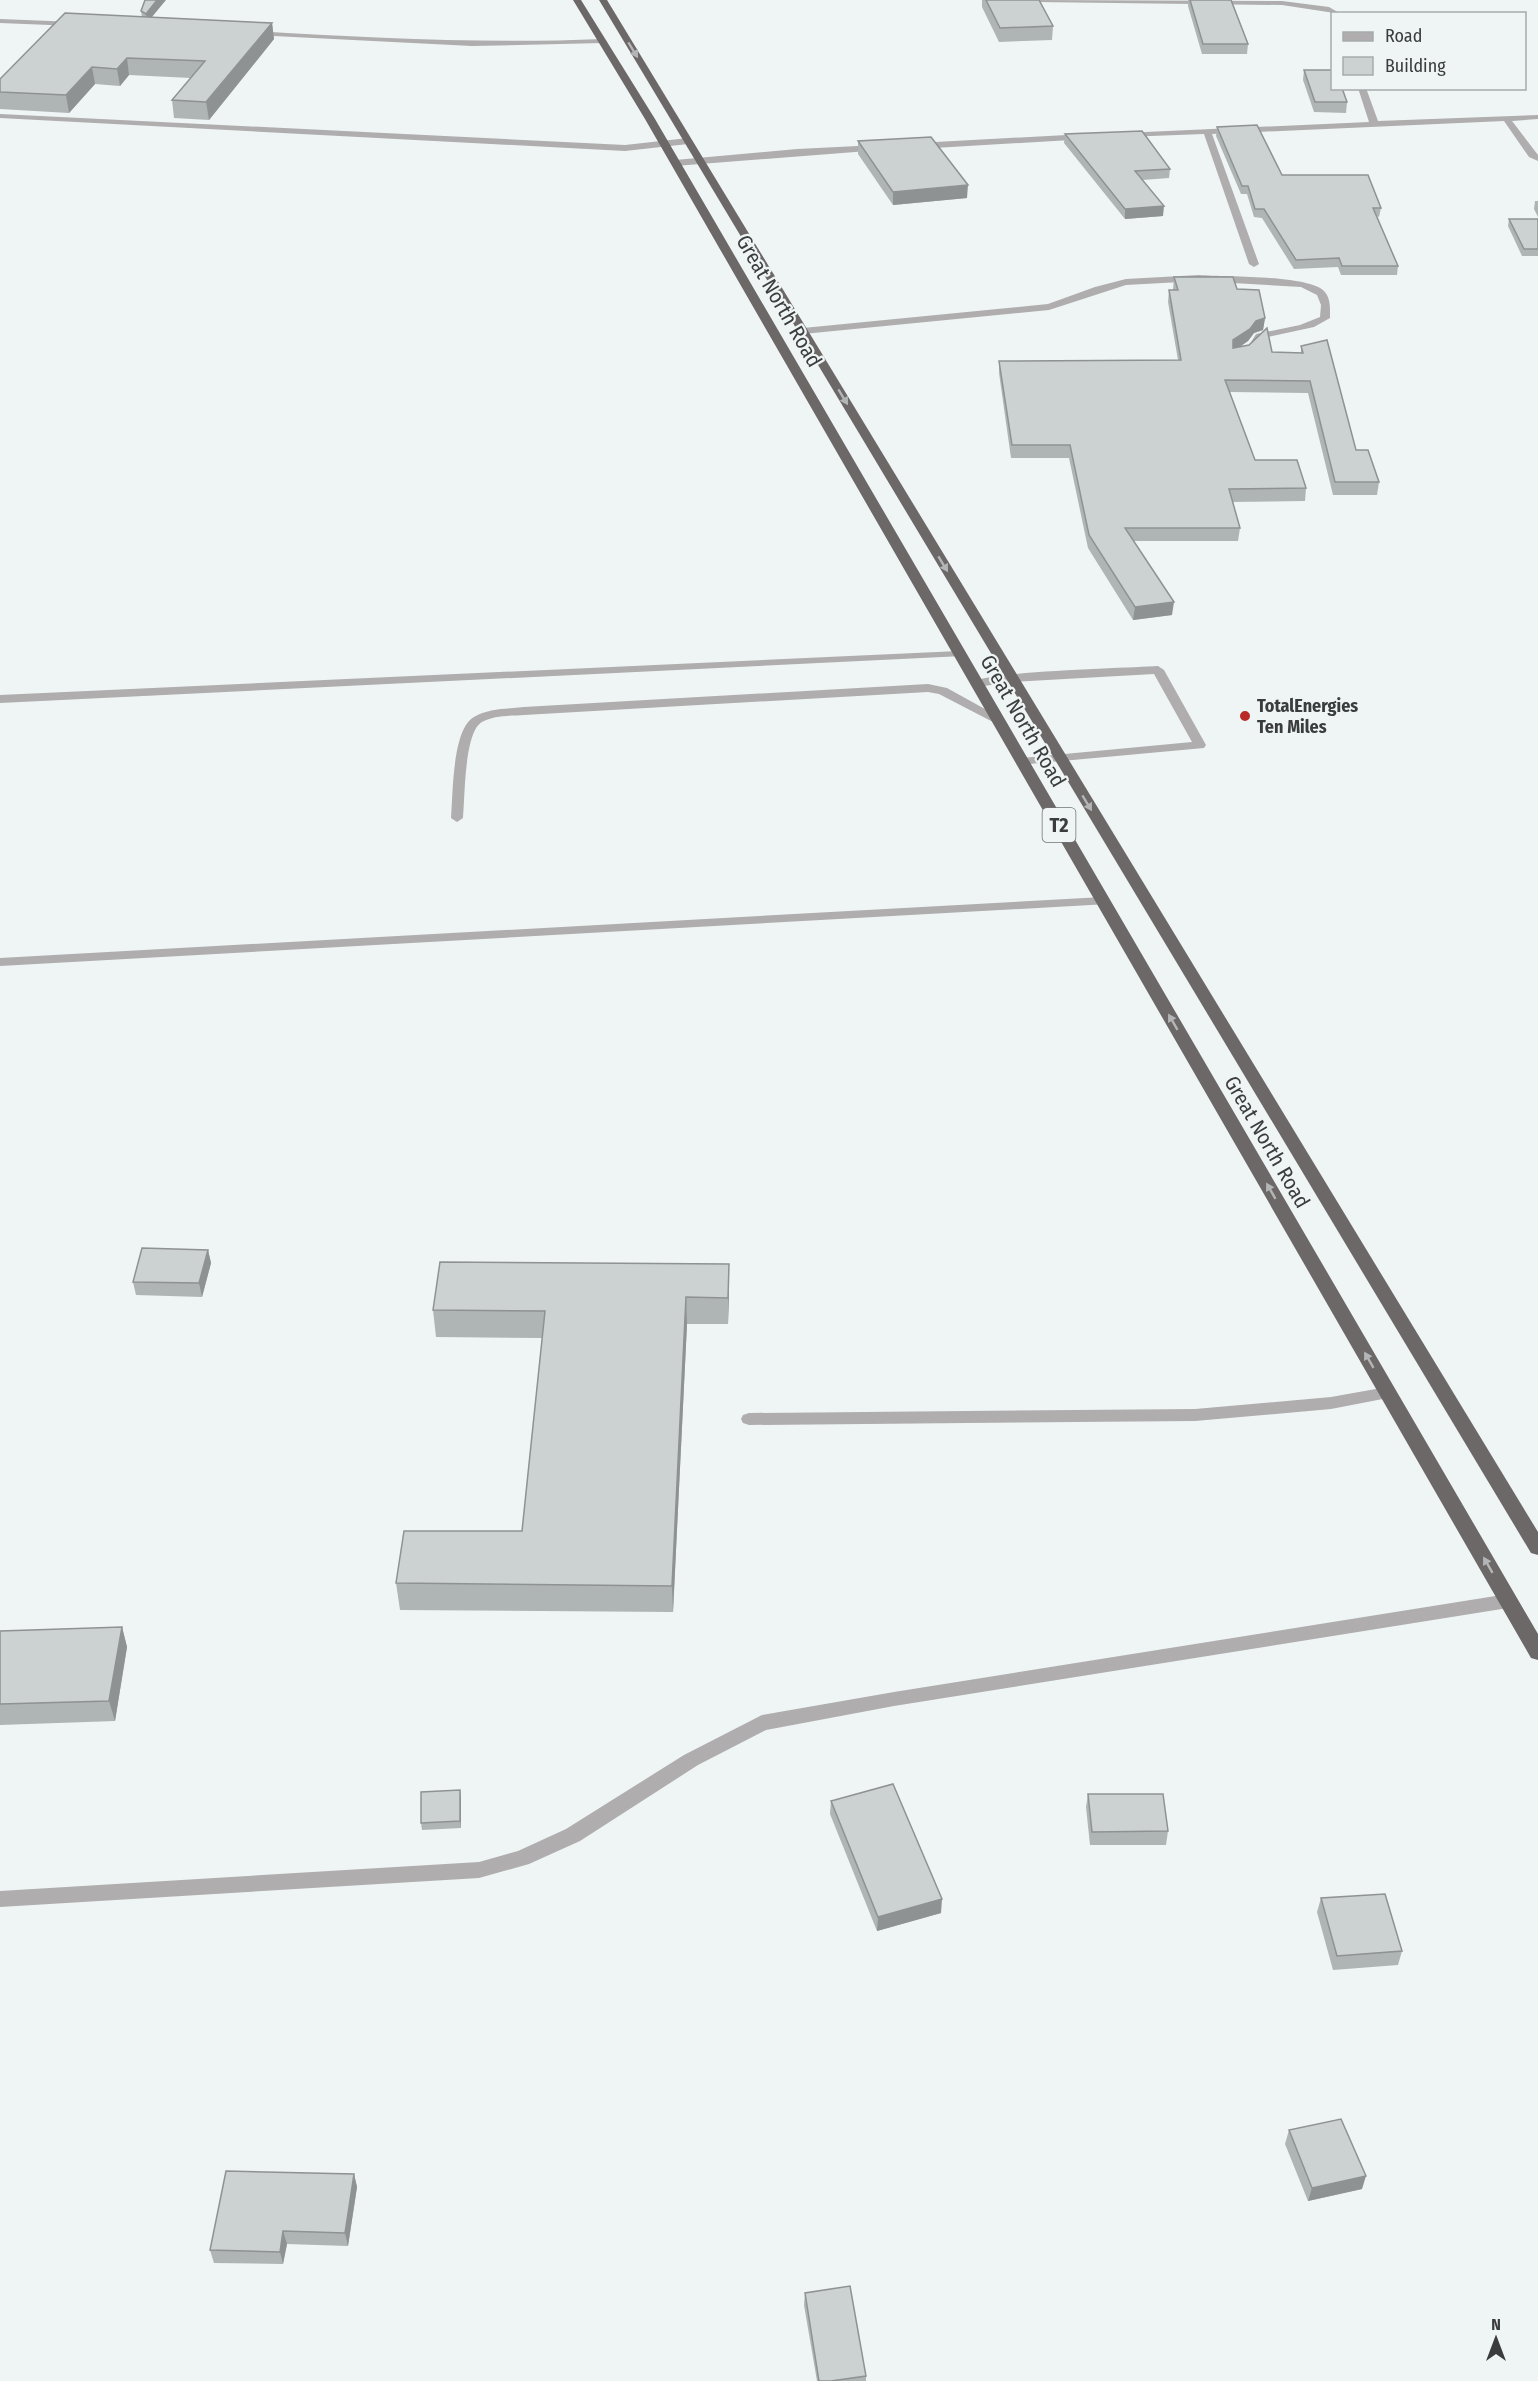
<svg xmlns="http://www.w3.org/2000/svg" width="1538" height="2381" viewBox="0 0 1538 2381" font-family="'Fira Sans Condensed',sans-serif">
<style>
.lines{fill:none;stroke-linecap:round;stroke-linejoin:round}
.service{fill:#afadad;fill-rule:evenodd}
.minor{fill:#afadad;fill-rule:evenodd}
.trunk{fill:#6d6868;fill-rule:evenodd}
.wall{fill:#afb4b5}
.shaded-wall{fill:#8f9293}
.building{fill:#ccd1d2;stroke:#8f9293;stroke-width:1.5}
.oneway{fill:#b4b5b6}
.poi-dot{fill:#b92a26;stroke:#eff4f5;stroke-width:2}
.labels{text-anchor:middle;dominant-baseline:central;stroke-width:4.5;stroke-linejoin:round;paint-order:stroke}
.far-poi-label{font-size:18px;font-weight:bold;fill:#3a3c3d;stroke:#eff4f5;text-anchor:start}
.shield{fill:#eff4f5;stroke:#707374;stroke-width:1.5}
.shield-label{font-size:20px;font-weight:bold;fill:#3a3c3d}
.street-label{font-size:21px;fill:#3a3c3d;stroke:#eff4f5}
</style>
<rect width="100%" height="100%" fill="#eff4f5"/>
<g class="lines">
<g class="service">
<path d="M0,114l625,31 63,-7 4,3 -4,3 -63,7 -625,-33z"/>
<path d="M1199,275c25,2 109,0 125,16 7,7 6,18 6,27l-16,9 -51,11 -5,8h-6l-2,-2 6,-10 44,-9 20,-8 1,-12 -4,-10 -16,-8 -102,-6 -73,4 -77,25 -246,24 -5,-3 5,-3 245,-24 47,-17 31,-8z"/>
<path d="M1158,666l6,4 42,75 -2,3 -186,17v-6l4,-1 170,-16 -38,-68 -142,8 -35,5 -6,-4c13,-12 159,-15 187,-17z"/>
<path d="M928,684l19,4 56,31 -6,4 -4,-1 -54,-28 -11,-2 -404,23c-13,1 -30,0 -42,7 -18,10 -17,76 -19,96l-6,4 -6,-4c2,-23 1,-89 23,-101 15,-9 34,-8 50,-10z"/>
<path d="M1103,897l7,4 -2,3 -1108,62v-8z"/>
<path d="M1387,1387l6,2 2,4 -2,4 -62,12 -136,12 -446,4 -6,-2 -2,-4 2,-4 6,-2 446,-4 136,-12z"/>
</g>
<g class="minor">
<path d="M1032,0l250,1 47,6 12,7 -59,-9 -246,-3z"/>
<path d="M0,19l75,3 4,2 -4,2 -75,-3z"/>
<path d="M255,31c116,7 232,13 348,8l4,2 -4,2 -131,3 -220,-11v-4z"/>
<path d="M1358,88h8l12,33 160,-6v4l-26,2 26,34v6l-9,-4 -25,-36 -292,13 47,130 -5,3 -5,-3 -45,-130 -80,3 -4,-2 4,-2 245,-11z"/>
<path d="M1085,134l4,3 -1,2 -171,10 -4,-3 4,-3z"/>
<path d="M878,145l3,1v4l-206,16 -4,-3 4,-3 122,-11z"/>
<path d="M959,651l4,1v4l-963,47v-8z"/>
<path d="M1508,1594l6,2 3,5 -3,5 -6,2 -614,98 -128,24 -68,35 -118,76 -51,23 -50,14 -479,29v-16l479,-29 39,-11 48,-22 118,-74 78,-40 132,-23z"/>
</g>
<g class="trunk">
<path d="M573,0h8l74,119 883,1515v26l-7,-2 -886,-1539z"/>
<path d="M599,0h8l931,1532v23l-7,-2z"/>
</g>
</g>
<g class="wall">
<path d="M982,0h57l14,26 -1,14 -53,2 -17,-35z"/>
<path d="M1188,0h43l17,44 -1,10h-45l-14,-48z"/>
<path d="M141,11l11,6 120,6 2,16 -65,81 -35,-2 -2,-18 19,-22 -62,-3 -9,11 -25,-2 -26,29 -69,-4v-30l142,-62z"/>
<path d="M1304,70l43,32 -1,11 -32,-1 -11,-32z"/>
<path d="M1217,127l65,48 99,33 -2,9 -2,-1 21,50 -1,9h-56l-3,-8 -44,2 -32,-51 -8,-1 -7,-23h-6l-25,-58z"/>
<path d="M1065,134l105,35 -1,9 -27,2 21,36 -38,3 -61,-76z"/>
<path d="M858,141l109,57 -74,7 -35,-51z"/>
<path d="M1535,201h3v16l-4,-8z"/>
<path d="M1509,219h29v37h-16l-14,-30z"/>
<path d="M1174,277l63,12 28,29 -2,12 -9,3 -6,8 -7,5 31,6 29,1v-7l55,104 23,32 -2,13h-44l-25,-102 -78,-1 25,68 51,28 -1,13 -73,1 8,26 -2,13h-105l39,74 -39,5 -45,-72 -19,-90h-58l-12,-85v-12l179,-1 -10,-58 1,-12h4z"/>
<path d="M208,1250l3,13 -9,34 -66,-2 -3,-13z"/>
<path d="M729,1291l-1,33h-41l-14,288 -273,-2 -4,-27 126,-52 20,-193 -106,-1 -3,-27z"/>
<path d="M122,1627l5,20 -12,74 -115,4v-94z"/>
<path d="M460,1790l1,38 -39,2 -1,-7z"/>
<path d="M1088,1794l80,37 -2,14h-76l-4,-38z"/>
<path d="M831,1801l110,112 -64,18 -47,-117z"/>
<path d="M1321,1898l81,53 -4,14 -65,5 -16,-58z"/>
<path d="M1289,2130l73,59 -54,12 -23,-57z"/>
<path d="M354,2174l3,13 -9,59 -61,-2 -4,20 -69,-1 -4,-13z"/>
<path d="M805,2293l61,83v5h-49l-13,-76z"/>
</g>
<g class="shaded-wall">
<path d="M157,0h9l-19,23 -1,-9z"/>
<path d="M272,23l2,16 -65,81 -3,-18z"/>
<path d="M127,58l2,17 -9,11 -3,-17z"/>
<path d="M92,67l3,17 -26,29 -3,-18z"/>
<path d="M968,185l-1,13 -74,7v-13z"/>
<path d="M1164,206l-1,10 -38,3v-10z"/>
<path d="M1265,318l-2,12 -9,3 -6,8 -16,11 1,-12 23,-19z"/>
<path d="M1174,602l-2,13 -39,5 2,-13z"/>
<path d="M208,1250l3,13 -9,34 -3,-14z"/>
<path d="M729,1264v27l-1,33v-26z"/>
<path d="M686,1297l1,27 -14,288 -1,-26z"/>
<path d="M122,1627l5,20 -12,74 -6,-20z"/>
<path d="M460,1790l1,7v31l-1,-7z"/>
<path d="M942,1899l-1,14 -64,18 1,-14z"/>
<path d="M354,2174l3,13 -9,59 -3,-13z"/>
<path d="M1366,2176l-4,13 -54,12 4,-13z"/>
<path d="M283,2231l4,13 -4,20 -3,-12z"/>
</g>
<g class="building">
<path d="M145,0h12l-11,14 -5,-3z"/>
<path d="M986,0h53l14,26 -53,2z"/>
<path d="M1190,0h41l17,44h-45z"/>
<path d="M65,13l207,10 -66,79 -34,-2 33,-39 -78,-3 -10,11 -25,-2 -26,28 -66,-3v-13z"/>
<path d="M1304,70h28v18h10l5,14h-32z"/>
<path d="M1257,125l25,50h86l13,33h-8l25,58h-56l-3,-8 -43,2 -32,-51h-9l-7,-23h-6l-25,-59z"/>
<path d="M1142,131l28,38 -35,2 29,35 -39,3 -60,-75z"/>
<path d="M931,137l37,48 -75,7 -35,-51z"/>
<path d="M1509,219h29v30h-14z"/>
<path d="M1174,277h59l4,12 22,1 6,28 -9,3 -6,8 -17,11v8l16,-3 18,-17 5,24 31,1 -2,-7 26,-6 29,110h12l11,32h-44l-25,-101 -85,-1 30,80h42l9,28 -77,1 11,39h-115l49,74 -39,5 -46,-72 -19,-90h-58l-13,-84 182,-1 -12,-70h9z"/>
<path d="M142,1248l66,2 -9,33 -66,-1z"/>
<path d="M440,1262l289,2 -1,34 -42,-1 -14,289 -276,-3 8,-52h118l23,-220 -112,-1z"/>
<path d="M122,1627l-13,74 -109,3v-73z"/>
<path d="M893,1784l49,115 -64,18 -47,-116z"/>
<path d="M460,1790v31l-39,2v-31z"/>
<path d="M1088,1794h75l5,37 -76,1z"/>
<path d="M1385,1894l17,57 -65,5 -16,-58z"/>
<path d="M1341,2119l25,57 -54,12 -23,-58z"/>
<path d="M226,2171l128,3 -9,59 -62,-2 -3,21 -70,-2z"/>
<path d="M850,2286l16,90 -35,5h-12l-14,-88z"/>
</g>
<defs><path id="oneway-solid" d="M-6-.8H1V-3.2L6.5 0L1 3.2V.8H-6Z" transform="scale(1.5)"/></defs>
<g class="oneway">
<use href="#oneway-solid" transform="translate(633 50) rotate(59)"/>
<use href="#oneway-solid" transform="translate(843 397) rotate(59)"/>
<use href="#oneway-solid" transform="translate(943 564) rotate(59)"/>
<use href="#oneway-solid" transform="translate(1087 803) rotate(59)"/>
<use href="#oneway-solid" transform="translate(1173 1022) rotate(-120)"/>
<use href="#oneway-solid" transform="translate(1271 1191) rotate(-120)"/>
<use href="#oneway-solid" transform="translate(1369 1360) rotate(-120)"/>
<use href="#oneway-solid" transform="translate(1488 1565) rotate(-120)"/>
</g>
<circle class="poi-dot" cx="1245" cy="716" r="6"/>
<g class="labels">
<g class="far-poi-label">
<text x="1257" y="706">TotalEnergies<tspan x="1257" dy="21">Ten Miles</tspan></text>
</g>
<rect class="shield" x="1042.5" y="808" width="33" height="34" rx="4.5"/>
<g class="shield-label">
<text x="1059" y="825">T2</text>
</g>
<g class="street-label">
<text transform="translate(779 301) rotate(60)">Great North Road</text>
<text transform="translate(1023 721) rotate(60)">Great North Road</text>
<text transform="translate(1267 1142) rotate(60)">Great North Road</text>
</g>
</g>
<rect x="1331" y="12" width="195" height="78" fill="#eff4f5" stroke="#a7aaab" stroke-width="1.5"/>
<rect x="1343" y="32" width="30" height="9" fill="#afadad" stroke="#a7aaab" stroke-width="1.5"/>
<text x="1385" y="42" font-size="18" fill="#3a3c3d">Road</text>
<rect x="1343" y="57" width="30" height="18" fill="#ccd1d2" stroke="#a7aaab" stroke-width="1.5"/>
<text x="1385" y="72" font-size="18" fill="#3a3c3d">Building</text>
<g transform="translate(1496 2339)" stroke="#eff4f5" stroke-width="4.5" paint-order="stroke">
<path d="M0-4.5L10 22L0 15L-10 22Z" fill="#3a3c3d"/>
<text y="-9" font-size="16" font-weight="bold" text-anchor="middle" fill="#3a3c3d">N</text>
</g>
</svg>
